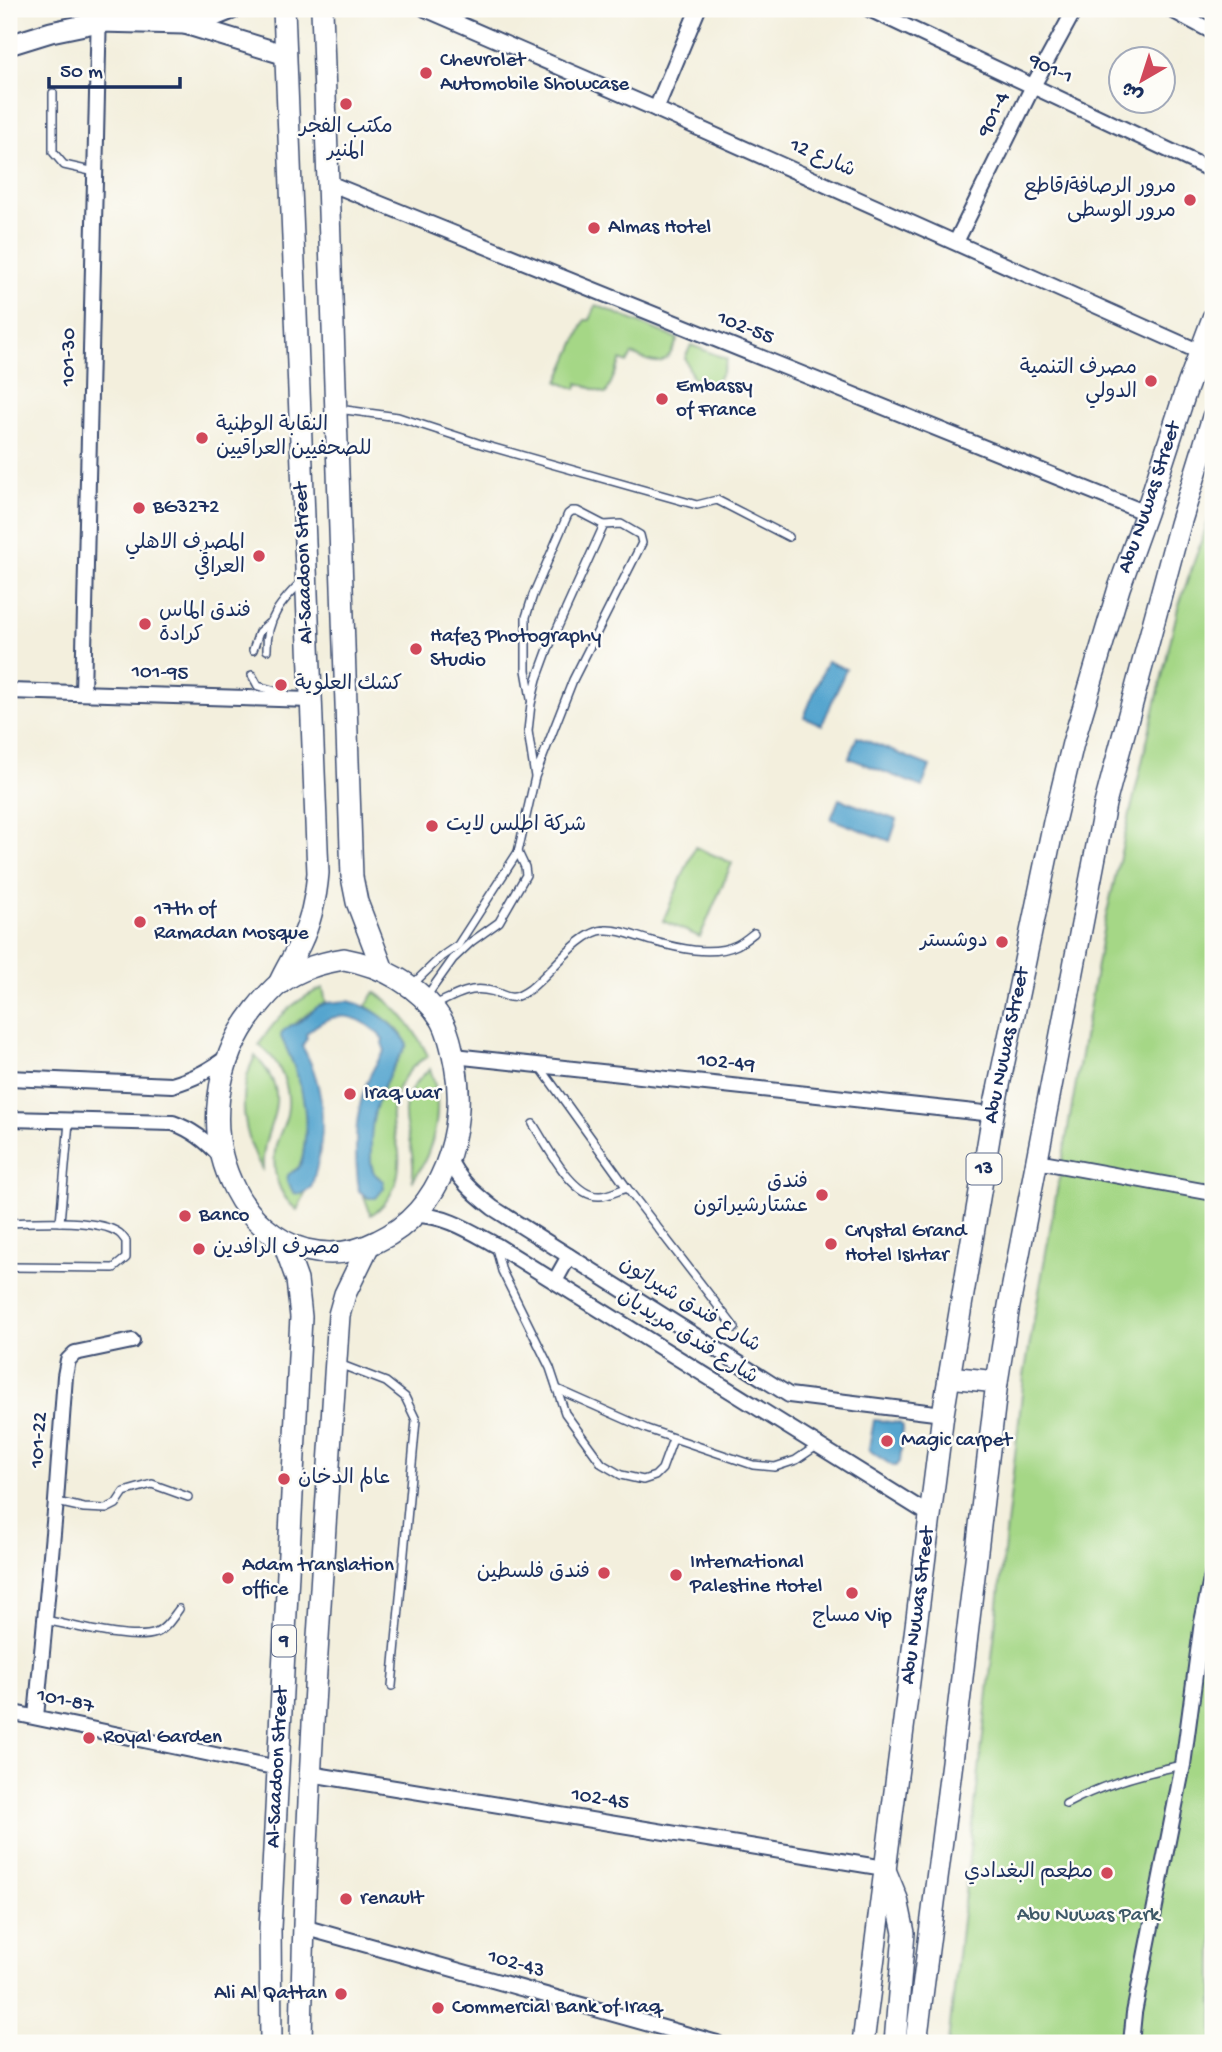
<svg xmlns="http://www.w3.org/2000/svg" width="1222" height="2052" viewBox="0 0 1222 2052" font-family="'Gochi Hand','Playpen Sans Arabic',sans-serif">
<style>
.green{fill:#a5d786;stroke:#608372;stroke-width:2}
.water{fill:#55a5cf;stroke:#386a96;stroke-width:2}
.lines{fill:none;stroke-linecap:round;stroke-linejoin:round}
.lane-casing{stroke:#3b4c71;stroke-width:10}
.street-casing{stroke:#3b4c71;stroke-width:18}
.secondary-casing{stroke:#3b4c71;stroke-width:23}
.primary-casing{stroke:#3b4c71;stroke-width:24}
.lane{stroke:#fff;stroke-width:7}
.street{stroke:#fff;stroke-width:14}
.secondary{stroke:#fff;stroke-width:19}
.primary{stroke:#fff;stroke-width:21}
.poi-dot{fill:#d1495b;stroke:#fdfcf7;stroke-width:2.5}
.labels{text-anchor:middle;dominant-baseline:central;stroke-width:5;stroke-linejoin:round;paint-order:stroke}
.shield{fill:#fdfcf7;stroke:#5f6c8c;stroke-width:2}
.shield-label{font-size:19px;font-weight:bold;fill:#1b2f5e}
.poi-label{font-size:21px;fill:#1b2f5e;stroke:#fdfcf7;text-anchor:start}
.street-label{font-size:21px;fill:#1b2f5e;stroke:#fdfcf7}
.park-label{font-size:21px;fill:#3e5968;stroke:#fdfcf7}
</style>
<rect width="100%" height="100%" fill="#fdfcf7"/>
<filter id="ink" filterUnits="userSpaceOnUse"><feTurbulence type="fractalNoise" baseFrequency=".0143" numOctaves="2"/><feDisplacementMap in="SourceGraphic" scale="14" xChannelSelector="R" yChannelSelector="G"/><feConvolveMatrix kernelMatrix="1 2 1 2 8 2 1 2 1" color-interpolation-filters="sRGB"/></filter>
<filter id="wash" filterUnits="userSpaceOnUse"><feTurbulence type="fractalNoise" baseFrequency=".00686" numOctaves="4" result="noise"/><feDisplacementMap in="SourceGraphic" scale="28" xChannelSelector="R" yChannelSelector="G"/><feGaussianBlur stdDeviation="1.57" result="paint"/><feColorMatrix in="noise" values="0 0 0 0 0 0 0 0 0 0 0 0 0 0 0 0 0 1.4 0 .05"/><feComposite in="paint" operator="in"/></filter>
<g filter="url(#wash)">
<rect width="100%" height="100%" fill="#f3efdd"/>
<g class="green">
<path d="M596,305l82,34c-13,29 -19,27 -46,15l-5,9 -6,-3 -15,34 -28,-11 -2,6 -18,-7 27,-62h5z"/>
<path d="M691,345l36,14c-4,11 -9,31 -24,26 -3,-1 -7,-3 -9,-6 -4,-5 -6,-14 -9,-21z"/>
<path d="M1213,507v1536h-265l76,-667 80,-451 74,-317z"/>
<path d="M695,847l37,16 -32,74 -37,-16z"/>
<path d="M323,988l3,15c-14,6 -35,23 -45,33 18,38 30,69 23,112 -1,9 -2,19 -11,23l8,23 5,-2 -9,18c-20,-16 -26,-40 -21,-65 3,-11 9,-21 11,-31 5,-25 -7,-54 -28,-69 15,-25 36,-46 64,-57z"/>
<path d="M375,992c24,16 41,39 53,64 -23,12 -38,39 -36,65 0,11 6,21 7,32 2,24 -7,49 -28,62l-7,-19 5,2 10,-21 -5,-3c-15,-46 9,-92 33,-129 -6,-18 -26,-29 -41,-39z"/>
<path d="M255,1056c45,47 4,67 8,115 -20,-34 -27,-78 -8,-115z"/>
<path d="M430,1069c15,38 5,81 -18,113 8,-47 -31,-72 18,-113z"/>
</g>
<g class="water">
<path d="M827,661l19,8 -24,56 -18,-8z"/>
<path d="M857,737l73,29 -8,21 -73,-29z"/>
<path d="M839,799l58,21 -7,21 -59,-22z"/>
<path d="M348,1001c25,6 42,20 58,40l1,4c-23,35 -38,65 -36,108 0,7 -1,16 4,21 2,3 6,5 8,7l1,7 -8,10h-7l-10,-7c-6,-49 -6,-99 26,-140l-3,-8 1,-4c-24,-27 -50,-31 -77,-5l1,4 -5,8c26,44 24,95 9,142l-10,6 -7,-1 -7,-11 1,-7c3,-3 7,-4 9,-6 6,-5 6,-14 7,-21 6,-41 -5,-75 -23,-111l1,-5 9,-7 6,-1 20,-17 9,-4z"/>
<path d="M874,1420l25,3 4,3 -3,36 -4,4h-3l-23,-15 -1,-3z"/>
</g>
</g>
<g filter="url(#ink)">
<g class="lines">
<g class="lane-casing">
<g id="lane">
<path d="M53,93v59l11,13 31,7"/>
<path d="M338,409l60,8 86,28 213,60 20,-5 72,37"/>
<path d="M253,650l6,-18 10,-9"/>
<path d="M267,650c-1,-32 15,-49 36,-70"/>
<path d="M252,675l6,11 28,8"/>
<path d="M531,699l-5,-29v-53l7,-22 35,-81 4,-3h5l27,14"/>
<path d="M413,984l29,-28 16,-11 60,-93 17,-75 38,-97 69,-137 -2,-8 -19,-11 -17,1 -56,124 -11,30 -6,25 -3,27 7,46"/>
<path d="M426,997l27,-38 18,-17 28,-20 27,-47 -1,-8 -7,-15"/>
<path d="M434,1005c17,-7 33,-18 51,-15 22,2 21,16 45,-1 19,-14 51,-59 75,-59 16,-1 31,7 47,11 25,7 60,16 85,4 6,-3 12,-8 17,-12"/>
<path d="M540,1067l87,121 108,140"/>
<path d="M533,1124c14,21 39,74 67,72 8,0 19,-6 27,-8"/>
<path d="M60,1222l9,-100"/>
<path d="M9,1223c25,-1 90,-5 110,10 3,2 5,6 7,8v17l-12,10 -105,-1"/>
<path d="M496,1248l6,23 48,97 15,45 37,51 19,11 22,5 12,-4 7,-7 11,-30"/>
<path d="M339,1364l47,18 19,15 11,23 -24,266"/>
<path d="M557,1389l90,40 106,36 22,2 21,-7 22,-15"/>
<path d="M57,1502l27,6 22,1 10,-5 8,-12 28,-8 36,13"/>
<path d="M45,1620c26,5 88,22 111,13 10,-4 17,-16 23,-24"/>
<path d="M1066,1804c37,-20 76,-31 117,-39"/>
</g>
</g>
<g class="street-casing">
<g id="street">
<path d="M425,9l231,100 544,243"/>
<path d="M869,9l344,162"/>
<path d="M1170,9l43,23"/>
<path d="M656,109l42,-100"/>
<path d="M329,183l817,330"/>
<path d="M956,242l77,-156 42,-77"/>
<path d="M9,691l301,9"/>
<path d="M83,693l16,-684"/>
<path d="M454,1056l539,58"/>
<path d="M9,1078l163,7c24,-7 38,-15 58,-30"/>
<path d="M9,1119l164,4c20,7 35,19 49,35"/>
<path d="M448,1157c10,23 26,36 45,51l296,187 154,19"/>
<path d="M1037,1161l176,32"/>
<path d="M415,1215c31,0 55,16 81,30l434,270"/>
<path d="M555,1281l14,-25"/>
<path d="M9,1712l269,56"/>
<path d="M36,1717l20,-216 9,-125 3,-16 7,-7 57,-12"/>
<path d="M310,1774l574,94"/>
<path d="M303,1927l414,116"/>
<path d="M1131,2043l3,-30 49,-248 19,-143 11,-52"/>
</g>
</g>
<g class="secondary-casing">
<g id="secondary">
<path d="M185,24l101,31"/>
<path d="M9,45l42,-13 48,-10 85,2 28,-7 20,-8"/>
</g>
</g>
<g class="primary-casing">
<g id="primary">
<path d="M322,9l30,868 5,25 26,68"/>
<path d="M344,959c38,7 75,26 97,60 8,13 11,30 14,45 13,67 -13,147 -77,177 -23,12 -47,15 -72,9 -30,-8 -57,-32 -71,-60 -30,-57 -20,-130 20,-180 8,-10 15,-19 25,-27 20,-14 40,-20 64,-24z"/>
<path d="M279,984c6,-14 14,-26 21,-40 11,-23 16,-46 18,-71l-34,-864"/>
<path d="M949,1377l48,5"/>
<path d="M885,1870l12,29 7,34 -9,110"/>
<path id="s1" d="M271,2043l-1,-115 31,-611 -4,-37 -14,-39"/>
<path d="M301,2043c4,-243 22,-485 38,-728l6,-21 23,-47"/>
<path id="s2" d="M863,2043l80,-629 50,-300 61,-292 19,-79 46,-155 27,-75 39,-120 28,-75"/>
<path d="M916,2043l36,-281 45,-380 12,-76 96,-502 75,-280 33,-107"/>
</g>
</g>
<use href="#lane" class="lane"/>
<use href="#street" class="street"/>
<use href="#secondary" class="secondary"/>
<use href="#primary" class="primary"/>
</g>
</g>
<g class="poi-dot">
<circle cx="426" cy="73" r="7"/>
<circle cx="346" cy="104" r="7"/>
<circle cx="1190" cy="200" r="7"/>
<circle cx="594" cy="228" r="7"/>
<circle cx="1151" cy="381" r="7"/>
<circle cx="662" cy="399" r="7"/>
<circle cx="202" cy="438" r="7"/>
<circle cx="139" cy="508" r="7"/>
<circle cx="259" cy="556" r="7"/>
<circle cx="145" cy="624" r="7"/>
<circle cx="416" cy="649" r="7"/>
<circle cx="281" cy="685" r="7"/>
<circle cx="432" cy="826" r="7"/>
<circle cx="140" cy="922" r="7"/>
<circle cx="1002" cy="942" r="7"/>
<circle cx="350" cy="1094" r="7"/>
<circle cx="822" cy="1195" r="7"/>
<circle cx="185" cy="1216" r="7"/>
<circle cx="831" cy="1244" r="7"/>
<circle cx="199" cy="1249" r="7"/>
<circle cx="887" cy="1441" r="7"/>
<circle cx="284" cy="1479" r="7"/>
<circle cx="604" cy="1573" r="7"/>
<circle cx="676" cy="1575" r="7"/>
<circle cx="228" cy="1578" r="7"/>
<circle cx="852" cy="1593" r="7"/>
<circle cx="89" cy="1738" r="7"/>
<circle cx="1107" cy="1873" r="7"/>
<circle cx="346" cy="1899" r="7"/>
<circle cx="341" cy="1994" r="7"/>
<circle cx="438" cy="2008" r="7"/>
</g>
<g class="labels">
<g class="shield">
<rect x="966.5" y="1153.5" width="35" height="31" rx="5"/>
<rect x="272" y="1625.5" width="24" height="31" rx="5"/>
</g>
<g class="shield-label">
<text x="984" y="1169">13</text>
<text x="284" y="1641">9</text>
</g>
<g class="poi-label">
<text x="440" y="61">Chevrolet<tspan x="440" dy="24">Automobile Showcase</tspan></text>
<text x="346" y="128" text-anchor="middle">مكتب الفجر<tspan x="346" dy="24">المنير</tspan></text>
<text x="1176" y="188" text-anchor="end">مرور الرصافة/قاطع<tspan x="1176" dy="24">مرور الوسطى</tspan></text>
<text x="608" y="228">Almas Hotel</text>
<text x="1137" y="369" text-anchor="end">مصرف التنمية<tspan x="1137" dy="24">الدولي</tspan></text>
<text x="676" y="387">Embassy<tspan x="676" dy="24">of France</tspan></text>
<text x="216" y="426">النقابة الوطنية<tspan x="216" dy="24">للصحفيين العراقيين</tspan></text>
<text x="153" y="508">BG3272</text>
<text x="245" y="544" text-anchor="end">المصرف الاهلي<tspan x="245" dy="24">العراقي</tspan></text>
<text x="159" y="612">فندق الماس<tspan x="159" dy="24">كرادة</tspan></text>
<text x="430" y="637">Hafez Photography<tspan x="430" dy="24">Studio</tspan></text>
<text x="295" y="685">كشك العلوية</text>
<text x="446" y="826">شركة اطلس لايت</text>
<text x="154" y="910">17th of<tspan x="154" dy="24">Ramadan Mosque</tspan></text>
<text x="988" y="942" text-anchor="end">دوشستر</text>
<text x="364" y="1094">Iraq war</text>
<text x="808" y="1183" text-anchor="end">فندق<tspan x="808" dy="24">عشتارشيراتون</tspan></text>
<text x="199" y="1216">Banco</text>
<text x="845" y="1232">Crystal Grand<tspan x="845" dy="24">Hotel Ishtar</tspan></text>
<text x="213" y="1249">مصرف الرافدين</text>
<text x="901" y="1441">Magic carpet</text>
<text x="298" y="1479">عالم الدخان</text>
<text x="690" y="1563">International<tspan x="690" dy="24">Palestine Hotel</tspan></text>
<text x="242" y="1566">Adam translation<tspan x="242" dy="24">office</tspan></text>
<text x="590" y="1573" text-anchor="end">فندق فلسطين</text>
<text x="852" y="1617" text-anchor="middle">مساج Vip</text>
<text x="103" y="1738">Royal Garden</text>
<text x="1093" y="1873" text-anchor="end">مطعم البغدادي</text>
<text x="360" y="1899">renault</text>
<text x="327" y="1994" text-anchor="end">Ali Al Qattan</text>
<text x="452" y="2008">Commercial Bank of Iraq</text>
</g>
<g class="street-label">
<text transform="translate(1050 70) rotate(25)">901-1</text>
<text transform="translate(995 115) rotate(-64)">901-4</text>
<text transform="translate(822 159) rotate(24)">شارع 12</text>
<text transform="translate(745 329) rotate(22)">102-55</text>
<text transform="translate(70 357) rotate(-89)">101-30</text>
<text stroke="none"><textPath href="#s2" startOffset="1575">Abu Nuwas Street</textPath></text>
<text transform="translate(305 563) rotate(-92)">Al-Saadoon Street</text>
<text transform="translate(160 674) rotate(2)">101-95</text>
<text stroke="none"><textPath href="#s2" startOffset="1008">Abu Nuwas Street</textPath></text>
<text transform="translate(726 1064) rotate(6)">102-49</text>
<text transform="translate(689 1306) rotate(32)">شارع فندق شيراتون</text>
<text transform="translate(687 1338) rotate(32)">شارع فندق مريديان</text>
<text transform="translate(40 1440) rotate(-86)">101-22</text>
<text stroke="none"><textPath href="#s2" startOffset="441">Abu Nuwas Street</textPath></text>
<text transform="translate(65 1702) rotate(12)">101-87</text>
<text stroke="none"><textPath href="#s1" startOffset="276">Al-Saadoon Street</textPath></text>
<text transform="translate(600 1800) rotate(9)">102-45</text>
<text transform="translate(516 1965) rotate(16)">102-43</text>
</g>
<g class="park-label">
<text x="1088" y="1916">Abu Nuwas Park</text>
</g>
</g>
<rect width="1222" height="2052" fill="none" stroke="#fdfcf7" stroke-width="35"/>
<g transform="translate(1142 80) rotate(219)"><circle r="33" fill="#fdfcf7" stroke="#a3aaba" stroke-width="2"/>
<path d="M0-5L12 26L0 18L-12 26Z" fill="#d1495b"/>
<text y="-10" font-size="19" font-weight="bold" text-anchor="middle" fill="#1b2f5e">ش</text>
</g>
<path d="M49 77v10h131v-10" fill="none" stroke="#1b2f5e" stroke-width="3.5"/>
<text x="60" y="77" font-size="21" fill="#1b2f5e" stroke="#fdfcf7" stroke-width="5" paint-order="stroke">50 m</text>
</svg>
